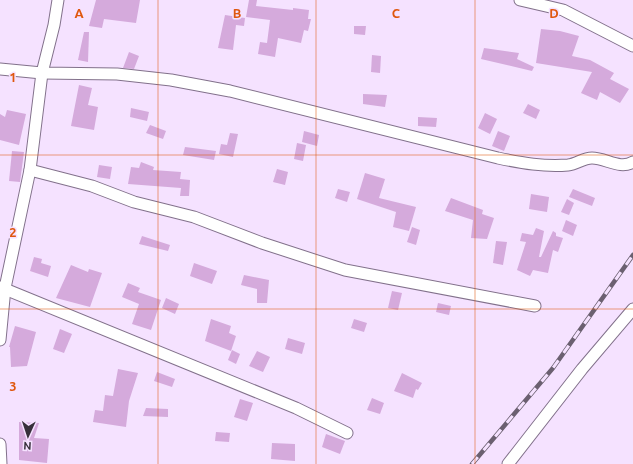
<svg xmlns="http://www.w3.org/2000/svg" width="633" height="464" viewBox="0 0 633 464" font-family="Ubuntu,sans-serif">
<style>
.building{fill:#d5aadc}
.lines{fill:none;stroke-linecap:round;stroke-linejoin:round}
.street-casing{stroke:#82718b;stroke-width:13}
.street{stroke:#fff;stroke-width:11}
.rail-casing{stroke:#6b6070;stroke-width:4.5}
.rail{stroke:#f5e2ff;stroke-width:3;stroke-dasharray:9;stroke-linecap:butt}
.grid{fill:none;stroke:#df570e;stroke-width:1;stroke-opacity:0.55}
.grid-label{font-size:13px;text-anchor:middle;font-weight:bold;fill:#df570e;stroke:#f5e2ff;stroke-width:3;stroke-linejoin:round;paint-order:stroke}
</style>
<rect width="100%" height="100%" fill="#f5e2ff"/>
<g class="building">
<path d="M96,0h44l-4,23 -32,-4 -2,9 -13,-2z"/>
<path d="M249,0h8l-1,6 37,4v-2l16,2 -1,9h3l-3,12 -4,-1 -3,13 -23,-5 -3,19 -17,-3 2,-12 7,1 3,-23 -24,-3z"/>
<path d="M225,15l20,3 -1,8 -8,-1 -3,25 -15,-2z"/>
<path d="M354,26h12l-1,9 -11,-1z"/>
<path d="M541,29l19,2 19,5 -7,20 18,4 24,13 -4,6 19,10 -9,14 -20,-11 -3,8 -16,-7 11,-21 -56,-9z"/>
<path d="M84,32h5l-1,30 -10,-2z"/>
<path d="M484,48l35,5 -2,6 17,8 -2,4 -51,-12z"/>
<path d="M129,52l10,4 -5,13 -11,-1z"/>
<path d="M372,55l9,1 -1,17 -9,-1z"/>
<path d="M79,85l13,3 -4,17 10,2 -4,23 -23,-4z"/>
<path d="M363,94l24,1 -2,12 -22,-3z"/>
<path d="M528,104l12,6 -4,9 -13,-6z"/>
<path d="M131,108l18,4 -2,9 -17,-4z"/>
<path d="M7,110l19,4 -7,31 -19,-5v-26l5,3z"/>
<path d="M485,113l12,6 -7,15 -12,-6z"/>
<path d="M418,117l19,1 -1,9 -18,-1z"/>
<path d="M150,125l16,6 -3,8 -17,-6z"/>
<path d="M304,131l15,4 -2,11 -15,-4z"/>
<path d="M498,131l12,5 -6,15 -12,-5z"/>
<path d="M230,133l8,1 -5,23 -14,-3 2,-10 6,1z"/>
<path d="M297,143l9,2 -3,16 -9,-2z"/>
<path d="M185,147l31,4 -2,9 -31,-5z"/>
<path d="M12,151l12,1 -4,30 -11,-1z"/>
<path d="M141,162l13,5 -1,3 28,2 -1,7 10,1 -1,16h-9l1,-8 -53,-4 3,-17 8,1z"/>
<path d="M99,165l13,2 -2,12 -13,-2z"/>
<path d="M277,169l11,3 -3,13 -12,-3z"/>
<path d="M365,173l20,6 -6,19 37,9 -7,24 -16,-4 3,-15 -39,-13z"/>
<path d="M338,189l12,3 -3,10 -12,-4z"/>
<path d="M573,189l22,9 -3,8 -23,-9z"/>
<path d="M531,194l18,3 -2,15 -18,-3z"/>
<path d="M451,198l32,12 -1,4 12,4 -7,21 -16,-1 2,-18 -28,-9z"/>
<path d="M567,199l7,4 -5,12 -8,-3z"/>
<path d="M566,220l11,5 -4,11 -11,-5z"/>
<path d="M412,227l8,3 -4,15 -9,-3z"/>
<path d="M536,228l8,3 -5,26h2l12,-26 3,2v3l7,2 -5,14 -5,-2 -5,23 -15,-3 -3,6 -13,-6 9,-28 -6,-1 2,-8 11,2z"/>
<path d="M142,236l28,9 -2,6 -29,-7z"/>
<path d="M496,241l11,1 -4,23 -10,-2z"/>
<path d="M34,257l8,2 -1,4 10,3 -3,11 -18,-6z"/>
<path d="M194,263l23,8 -5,13 -22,-8z"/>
<path d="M71,265l17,7 1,-3 13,4 -12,34 -34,-9z"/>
<path d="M244,275l25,5 -2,23h-10v-14l-16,-4z"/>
<path d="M128,283l12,5 -2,4 23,8 -10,30 -19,-6 7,-20 -17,-7z"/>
<path d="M392,291l10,2 -4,17 -10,-2z"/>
<path d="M166,298l13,6 -4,10 -13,-6z"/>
<path d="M438,303l13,3 -2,9 -13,-3z"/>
<path d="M211,319l20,7 -2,7 7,3 -5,15 -26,-10z"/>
<path d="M354,319l13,4 -3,9 -13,-4z"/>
<path d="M15,326l21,6 -9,34 -16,1 -1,-20h-1z"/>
<path d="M60,329l12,5 -8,19 -11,-4z"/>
<path d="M288,338l17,5 -3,11 -17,-5z"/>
<path d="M232,350l8,4 -4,10 -8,-4z"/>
<path d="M257,351l13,6 -7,15 -14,-6z"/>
<path d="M118,369l20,4 -9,28 -3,26 -33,-5 2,-12 8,1 2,-16 8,1z"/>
<path d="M157,372l18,7 -3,8 -18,-6z"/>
<path d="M402,373l20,10 -4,7 -2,-1 -3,9 -19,-7z"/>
<path d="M372,398l12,5 -4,11 -13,-4z"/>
<path d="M240,399l13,4 -6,18 -13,-4z"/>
<path d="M146,408l22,1v8l-25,-1z"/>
<path d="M19,422l20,1 -5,15 15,1 -2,24 -28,-3z"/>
<path d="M216,432l14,1 -1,9 -14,-1z"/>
<path d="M326,434l19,7 -5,13 -18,-7z"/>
<path d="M272,443l23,1v17l-24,-2z"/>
</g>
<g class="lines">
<g class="street-casing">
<g id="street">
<path d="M520,0l43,10 70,36"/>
<path d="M0,69l42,4 75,1 54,6 59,11 268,67c24,5 46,9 70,7 9,-1 15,-7 24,-7 14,0 28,12 41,4"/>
<path d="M30,170l62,16 42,16 60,15 68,26 83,27 190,36"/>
<path d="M0,287l296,121 51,25"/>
<path d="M0,340l5,-52 25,-118 12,-97 12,-48 4,-25"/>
<path d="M0,444l1,20"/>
<path d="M508,464l74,-95 51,-60"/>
</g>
</g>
<use href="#street" class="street"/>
<g class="rail-casing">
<path id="rail" d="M472,464l81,-96 80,-113"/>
</g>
<use href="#rail" class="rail"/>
</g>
<path class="grid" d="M158,0v464M316,0v464M475,0v464M0,155h633M0,309h633"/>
<g class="grid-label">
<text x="79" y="18">A</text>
<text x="237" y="18">B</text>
<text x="396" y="18">C</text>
<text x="554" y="18">D</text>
<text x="13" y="82">1</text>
<text x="13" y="237">2</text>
<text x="13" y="391">3</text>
</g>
<g transform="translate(28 436) rotate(183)" stroke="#f5e2ff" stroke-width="3" paint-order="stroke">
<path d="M0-3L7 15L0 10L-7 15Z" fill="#362f3a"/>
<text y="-6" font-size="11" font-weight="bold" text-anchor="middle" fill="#362f3a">N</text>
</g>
</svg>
